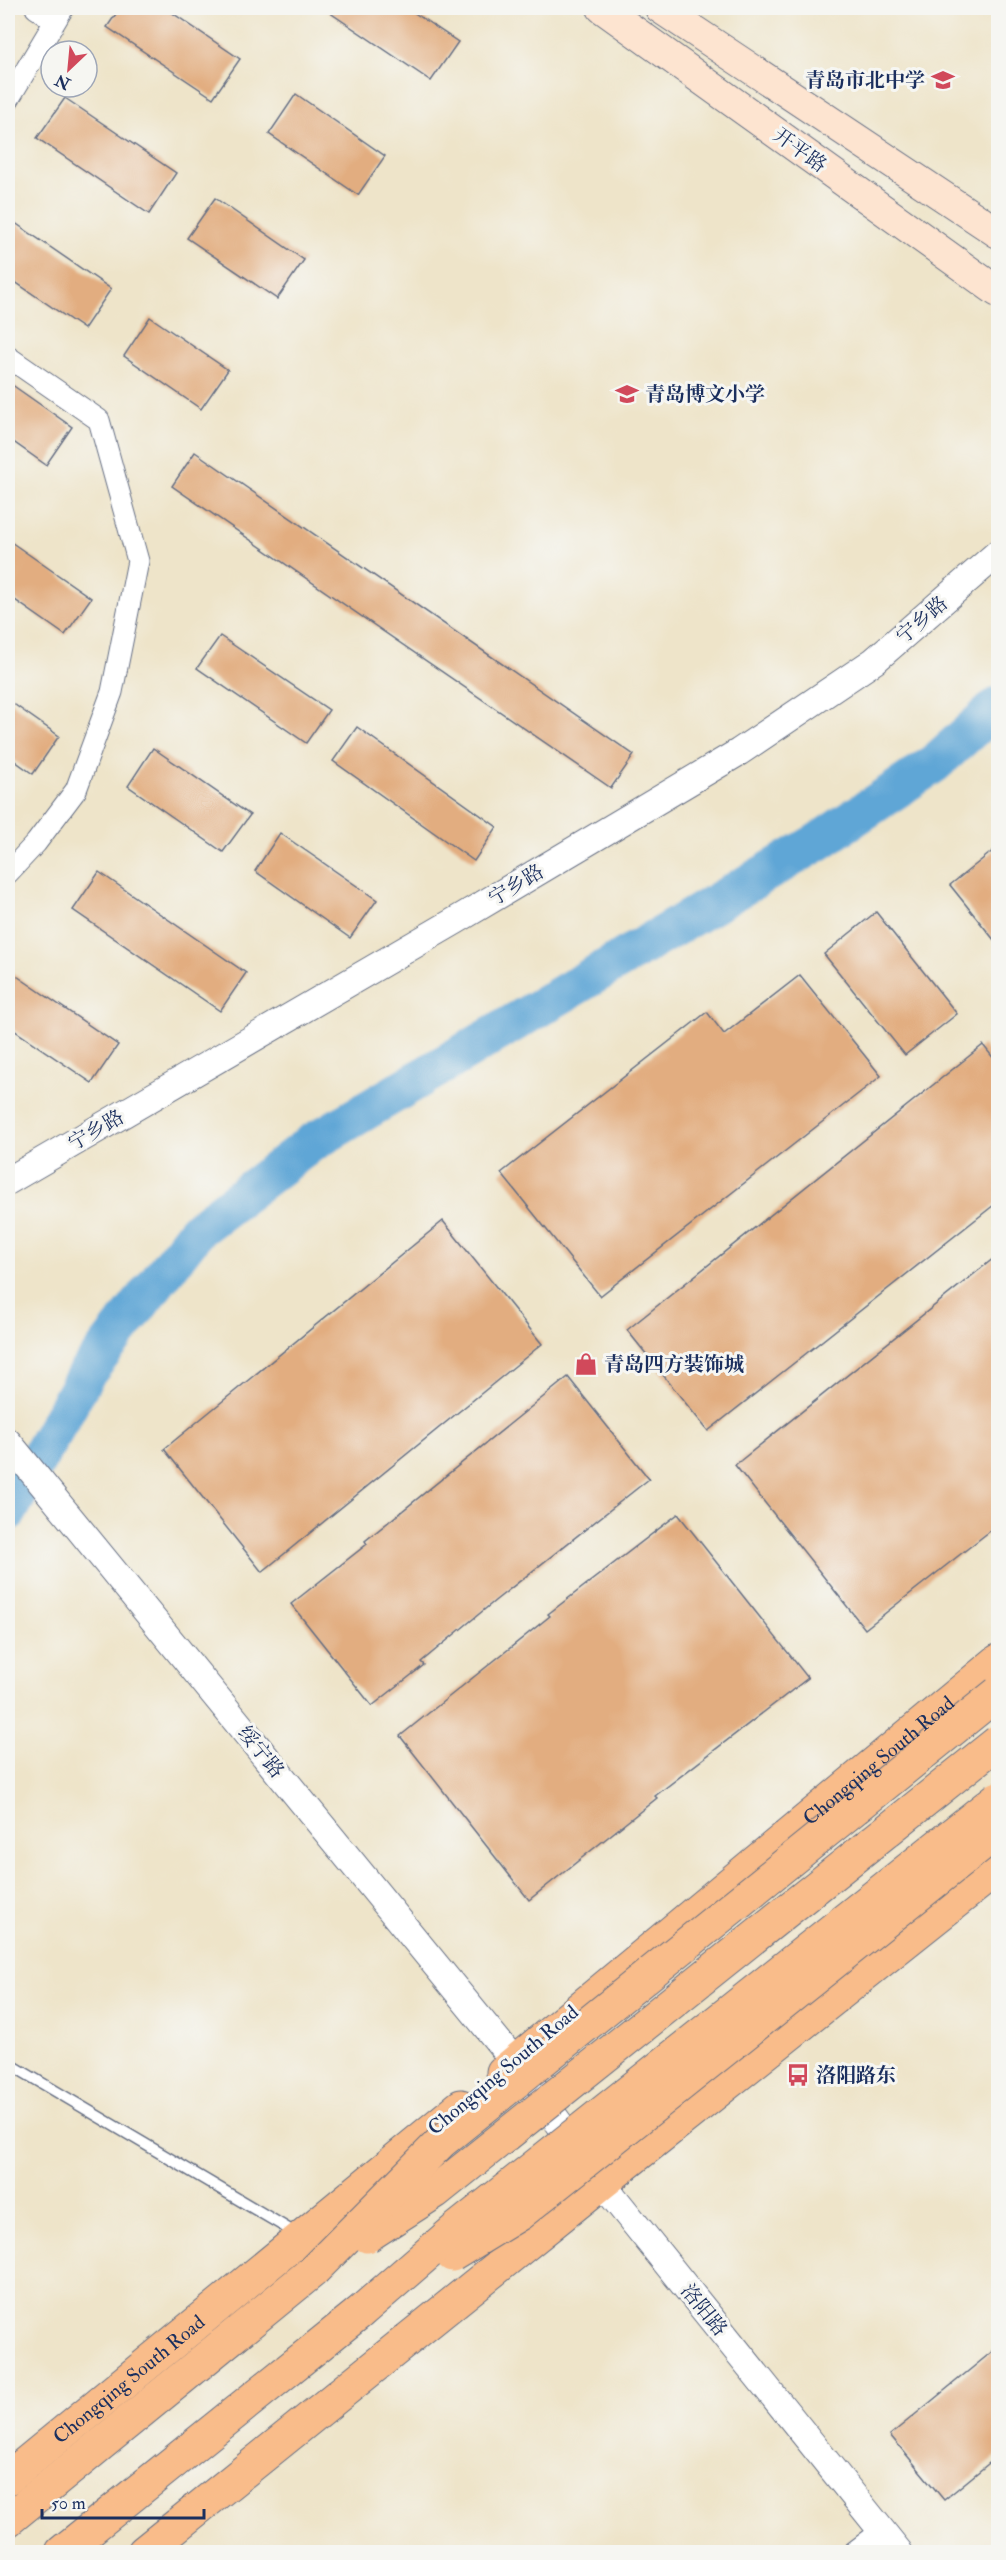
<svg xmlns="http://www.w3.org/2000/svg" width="1006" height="2560" viewBox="0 0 1006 2560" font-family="'IM FELL Double Pica','Noto Serif SC',serif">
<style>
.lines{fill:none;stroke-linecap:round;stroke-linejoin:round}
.river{stroke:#5fa6d6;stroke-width:39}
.building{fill:#e2ad80}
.service-casing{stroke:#656e83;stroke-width:13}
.minor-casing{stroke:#656e83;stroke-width:23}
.tertiary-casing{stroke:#656e83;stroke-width:29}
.secondary-casing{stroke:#656e83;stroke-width:32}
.primary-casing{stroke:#656e83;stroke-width:35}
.trunk-casing{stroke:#656e83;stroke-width:35}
.service{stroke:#fff;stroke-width:10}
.minor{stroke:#fff;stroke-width:21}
.tertiary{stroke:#fff;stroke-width:27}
.secondary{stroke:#fde4d0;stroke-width:30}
.primary{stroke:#f9bc8a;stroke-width:33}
.trunk{stroke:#f9bc8a;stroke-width:33}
.trunk-bridge-casing{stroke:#656e83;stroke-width:35;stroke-linecap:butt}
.trunk-bridge{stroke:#f9bc8a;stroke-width:33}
.labels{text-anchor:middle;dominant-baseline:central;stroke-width:6;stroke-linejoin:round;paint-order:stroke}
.poi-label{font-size:20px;font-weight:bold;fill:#1b2f5e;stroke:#f6f6f2;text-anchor:start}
.street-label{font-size:20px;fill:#1b2f5e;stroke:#f6f6f2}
</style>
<rect width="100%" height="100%" fill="#f6f6f2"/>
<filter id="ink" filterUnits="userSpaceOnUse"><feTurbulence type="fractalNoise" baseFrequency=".0167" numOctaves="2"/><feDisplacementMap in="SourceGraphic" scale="12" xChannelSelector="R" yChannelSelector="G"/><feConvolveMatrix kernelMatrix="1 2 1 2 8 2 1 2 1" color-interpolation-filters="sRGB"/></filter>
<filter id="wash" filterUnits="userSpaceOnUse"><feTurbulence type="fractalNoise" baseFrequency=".008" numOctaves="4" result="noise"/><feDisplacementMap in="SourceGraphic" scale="24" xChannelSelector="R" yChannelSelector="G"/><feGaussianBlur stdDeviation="1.35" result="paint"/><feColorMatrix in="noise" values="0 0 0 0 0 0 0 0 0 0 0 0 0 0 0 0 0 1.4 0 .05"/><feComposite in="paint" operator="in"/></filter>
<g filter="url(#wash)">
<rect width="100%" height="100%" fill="#eee4c9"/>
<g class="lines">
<path class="river" d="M8,1512l78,-138 111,-144 113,-86 508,-302 116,-78 64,-58"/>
</g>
<g id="blocks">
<g class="building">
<path d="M120,8h45l75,51 -27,39 -106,-71z"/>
<path d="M323,8h84l51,34 -27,39z"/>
<path d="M296,94l89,62 -27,39 -89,-61z"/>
<path d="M65,98l111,75 -27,41 -112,-76z"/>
<path d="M215,198l89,62 -27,39 -90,-61z"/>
<path d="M8,218l103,71 -27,40 -76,-52z"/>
<path d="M150,317l78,53 -27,39 -77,-53z"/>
<path d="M8,382l64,45 -26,38 -38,-27z"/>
<path d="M195,452l439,303 -23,33 -439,-302z"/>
<path d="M8,540l83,58 -26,37 -57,-40z"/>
<path d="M220,636l109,74 -23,33 -109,-75z"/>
<path d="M8,700l51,36 -26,38 -25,-18z"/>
<path d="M357,727l140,100 -23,34 -141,-100z"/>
<path d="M153,748l97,67 -27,37 -95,-66z"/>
<path d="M280,833l97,67 -27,38 -95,-67z"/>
<path d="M999,846v100l-49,-61z"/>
<path d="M99,872l147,101 -26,38 -147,-101z"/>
<path d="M876,912l81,102 -52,41 -81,-101z"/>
<path d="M8,970l110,75 -26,38 -84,-57z"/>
<path d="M800,975l81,101 -281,220 -99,-123 206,-161 17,22z"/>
<path d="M983,1045l16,20v136l-291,230 -81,-101z"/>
<path d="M443,1221l99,123 -280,228 -98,-123z"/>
<path d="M999,1254v270l-134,105 -130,-164z"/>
<path d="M568,1377l81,102 -153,121 -75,62 3,3 -52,41 -81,-102 76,-60 -2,-3z"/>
<path d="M678,1514l130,164 -153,118 2,2 -128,102 -129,-164 150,-120 -2,-2z"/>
<path d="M999,2346v109l-55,45 -54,-65z"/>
</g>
</g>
</g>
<g filter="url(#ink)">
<use href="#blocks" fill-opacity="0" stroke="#656e83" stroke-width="1.5"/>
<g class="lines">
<g class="service-casing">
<path id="service" d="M8,2063l289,171"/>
</g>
<g class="minor-casing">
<g id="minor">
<path d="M36,8l18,12"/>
<path d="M8,100l55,-92"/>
<path d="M8,357l91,63 39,141 -26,131 -36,98 -40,53 -28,30"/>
<path d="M854,2552l29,-22"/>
</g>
</g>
<g class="tertiary-casing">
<g id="tertiary">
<path d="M8,1181l447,-260 284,-169 135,-91 124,-108"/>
<path d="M8,1442l507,620 87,121 297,369"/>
</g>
</g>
<g class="secondary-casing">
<g id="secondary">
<path d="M602,8l396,284"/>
<path d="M660,8l338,225"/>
</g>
</g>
<g class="primary-casing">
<g id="primary">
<path id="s1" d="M503,2072l495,-411"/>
<path id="s2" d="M8,2478l453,-372"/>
<path d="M144,2552l458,-369 396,-315"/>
</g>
</g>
<g class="trunk-casing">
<g id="trunk">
<path d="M8,2520l305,-249"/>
<path d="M62,2552l297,-239"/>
</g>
</g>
<use href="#service" class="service"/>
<use href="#minor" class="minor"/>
<use href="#tertiary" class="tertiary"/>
<use href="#secondary" class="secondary"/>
<use href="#primary" class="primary"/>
<use href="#trunk" class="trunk"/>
<g class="trunk-bridge-casing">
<g id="trunk-bridge">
<path d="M367,2236l68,-44 563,-450"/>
<path d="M452,2255l67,-41 479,-383"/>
<path d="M313,2271l128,-129 557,-449"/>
<path d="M359,2313l96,-83 543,-432"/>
</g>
</g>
<use href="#trunk-bridge" class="trunk-bridge"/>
</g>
</g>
<defs>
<g id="school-bare" transform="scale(1.8)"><path d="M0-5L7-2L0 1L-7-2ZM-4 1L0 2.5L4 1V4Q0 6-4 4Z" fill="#d1495b" stroke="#f6f6f2" stroke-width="2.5" paint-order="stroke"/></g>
<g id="shop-bare" transform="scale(1.8)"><path d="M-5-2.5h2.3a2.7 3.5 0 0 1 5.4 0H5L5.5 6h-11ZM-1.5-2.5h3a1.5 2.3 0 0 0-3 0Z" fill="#d1495b" stroke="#f6f6f2" stroke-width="2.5" paint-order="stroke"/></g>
<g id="bus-bare" transform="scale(1.8)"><path d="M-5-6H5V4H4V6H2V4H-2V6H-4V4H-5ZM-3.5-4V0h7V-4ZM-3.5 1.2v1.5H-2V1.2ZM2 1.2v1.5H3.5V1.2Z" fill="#d1495b" stroke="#f6f6f2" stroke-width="2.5" paint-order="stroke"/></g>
</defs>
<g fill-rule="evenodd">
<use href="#school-bare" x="943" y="80"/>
<use href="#school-bare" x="627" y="394"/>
<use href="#shop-bare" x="586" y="1364"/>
<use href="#bus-bare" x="798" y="2075"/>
</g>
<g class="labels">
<g class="poi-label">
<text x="925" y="80" text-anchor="end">青岛市北中学</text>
<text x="645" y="394">青岛博文小学</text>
<text x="604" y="1364">青岛四方装饰城</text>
<text x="816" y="2075">洛阳路东</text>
</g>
<g class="street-label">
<text transform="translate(800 150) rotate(36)">开平路</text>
<text transform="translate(922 620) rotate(-41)">宁乡路</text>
<text transform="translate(516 885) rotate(-31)">宁乡路</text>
<text transform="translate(96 1130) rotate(-30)">宁乡路</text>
<text transform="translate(261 1752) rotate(51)">绥宁路</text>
<text stroke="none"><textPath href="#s1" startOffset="488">Chongqing South Road</textPath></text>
<text transform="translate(503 2070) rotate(-40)">Chongqing South Road</text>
<text transform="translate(704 2310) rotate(51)">洛阳路</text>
<text stroke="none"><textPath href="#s2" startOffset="156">Chongqing South Road</textPath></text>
</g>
</g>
<rect width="1006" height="2560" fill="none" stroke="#f6f6f2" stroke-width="30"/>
<g transform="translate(69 69) rotate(206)"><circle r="28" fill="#f6f6f2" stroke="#9ea6b7" stroke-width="1.5"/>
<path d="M0-4.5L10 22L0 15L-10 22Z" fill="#d1495b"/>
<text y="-9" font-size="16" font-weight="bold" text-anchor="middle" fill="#1b2f5e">N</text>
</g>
<path d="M42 2509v9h162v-9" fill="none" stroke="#1b2f5e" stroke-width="3"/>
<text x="51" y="2509" font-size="18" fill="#1b2f5e" stroke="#f6f6f2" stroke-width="4.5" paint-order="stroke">50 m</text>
</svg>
